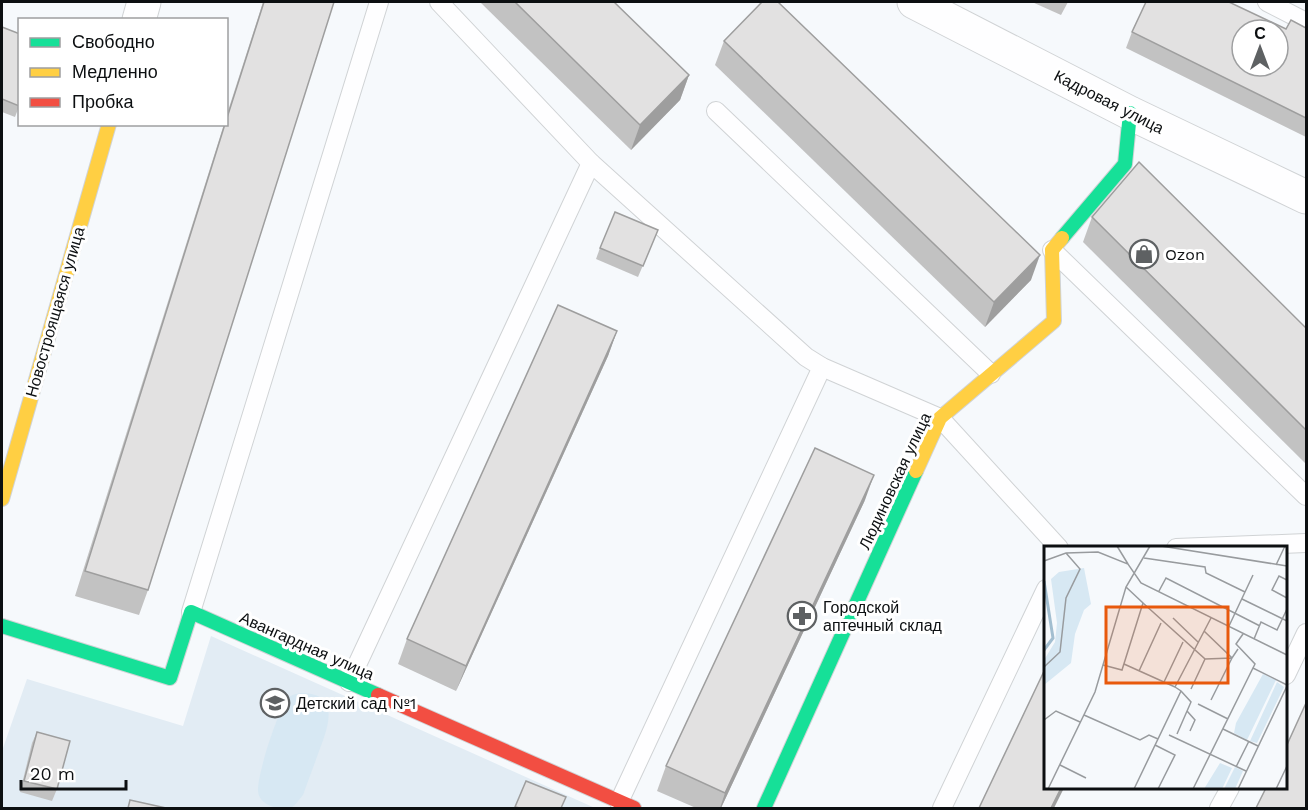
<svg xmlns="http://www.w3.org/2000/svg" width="1308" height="810" viewBox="0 0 1308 810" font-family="'Work Sans',sans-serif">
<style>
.built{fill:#e2ecf4}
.green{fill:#d7e8f3}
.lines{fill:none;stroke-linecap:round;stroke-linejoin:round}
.lane-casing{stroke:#d0d3d5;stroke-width:20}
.street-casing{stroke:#d0d3d5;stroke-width:35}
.fast-casing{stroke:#d0d3d5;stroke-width:16}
.slow-casing{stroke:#d0d3d5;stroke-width:16}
.jam-casing{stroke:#d0d3d5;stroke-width:16}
.lane{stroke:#fefeff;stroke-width:18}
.street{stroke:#fefeff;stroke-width:33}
.fast{stroke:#16e098;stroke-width:14}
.slow{stroke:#ffcf43;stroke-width:14}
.jam{stroke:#f24e42;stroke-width:14}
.wall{fill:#c2c2c2}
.shaded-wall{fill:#9e9e9e}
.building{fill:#e2e1e1;stroke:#9e9e9e;stroke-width:1.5;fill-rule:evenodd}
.labels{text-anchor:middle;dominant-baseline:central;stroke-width:6;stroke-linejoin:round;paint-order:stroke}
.street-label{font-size:16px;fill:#0c0f11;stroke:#fff}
.poi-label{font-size:16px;fill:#0c0f11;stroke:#fff;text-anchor:start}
.inset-river{fill:none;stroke:#a2bed0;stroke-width:3}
.inset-road{fill:none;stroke:#989b9e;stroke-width:1.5}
.view{fill:#e8590c;fill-opacity:0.15;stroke:#e8590c;stroke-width:3}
.inset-edge{fill:none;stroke:#0c0f11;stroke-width:3}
</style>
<rect width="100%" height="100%" fill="#f6f9fc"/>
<path class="built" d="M211,636l384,172h-593v-57l25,-72 156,47z"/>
<path class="green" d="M301,693c42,0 26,37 17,61 -5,14 -10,27 -15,41 -4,4 -7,11 -13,13 -13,2 -31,-3 -32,-17 -1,-16 20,-81 30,-93 4,-4 8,-4 13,-5z"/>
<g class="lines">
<g class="lane-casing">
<g id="lane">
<path d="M439,2l152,161 215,194 16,10 118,51 119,130"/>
<path d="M1267,2l39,20"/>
<path d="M716,111l275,263"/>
<path d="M1052,250l254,246"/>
<path d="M1176,548l130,-5"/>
<path d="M191,612l188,-610"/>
<path d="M1286,675l20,-42"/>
<path d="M349,682l242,-519"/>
<path d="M619,802l203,-435"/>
<path d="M942,808l104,-219"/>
<path d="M1219,808l11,-20"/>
</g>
</g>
<g class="street-casing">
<g id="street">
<path d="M914,2l216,111 176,84"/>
<path d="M139,20l5,-18"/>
</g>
</g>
<g class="fast-casing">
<g id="fast">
<path d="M1062,238l63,-74 5,-51"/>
<path d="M2,626l168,52 21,-66 187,83"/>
<path d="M764,808l152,-337"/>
</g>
</g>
<g class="slow-casing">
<g id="slow">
<path d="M916,471l24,-53 114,-97 -2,-71 10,-12"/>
<path d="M2,499l107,-375"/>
</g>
</g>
<g class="jam-casing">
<path id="jam" d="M378,695l256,113"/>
</g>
<use href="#lane" class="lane"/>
<use href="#street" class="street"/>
<use href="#fast" class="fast"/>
<use href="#slow" class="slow"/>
<use href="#jam" class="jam"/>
</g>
<g class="wall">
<path d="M263,2h71l-186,588 -9,25 -64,-19 149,-472h2v-7z"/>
<path d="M480,2h134l75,73 -9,25 -49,50z"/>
<path d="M1032,2h36l-7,13z"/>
<path d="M2,27l18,77 -5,13 -13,-5z"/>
<path d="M1306,28v109l-180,-89 6,-16 154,-3z"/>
<path d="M724,41l307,239 -46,47 -270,-262z"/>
<path d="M1092,217l214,111v136l-223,-222z"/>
<path d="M658,230l-20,47 -42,-18 4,-11z"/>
<path d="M617,331l-9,25 -152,335 -58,-27 9,-25z"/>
<path d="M865,500l-144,308h-25l-39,-17 9,-25z"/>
<path d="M37,732l20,57 -5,12 -32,-9 12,-49z"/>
</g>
<g class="shaded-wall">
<path d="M689,75l-9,25 -49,50 9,-25z"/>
<path d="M1040,255l-9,25 -46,47 9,-25z"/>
<path d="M617,331l-9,25 -152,335 10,-25z"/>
<path d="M874,475l-9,25 -144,308h-1l5,-15z"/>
<path d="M1061,788h3l-10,20h-3z"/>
</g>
<g class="building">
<path d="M264,2h70l-186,588 -63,-19 140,-447h1v-3z"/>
<path d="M515,2h99l75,73 -49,50z"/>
<path d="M762,2h16l262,253 -46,47 -270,-261z"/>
<path d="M1146,2h83l57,27 5,-9 15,8v90l-174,-86zM1242,30h36v36h-36z"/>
<path d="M2,27l18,7 -1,72 -17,-7z"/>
<path d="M1139,162l167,166v102l-214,-213z"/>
<path d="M615,212l43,18 -15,36 -43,-18z"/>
<path d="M558,305l59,26 -151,335 -59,-27z"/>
<path d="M815,448l59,27 -149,318 -59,-27z"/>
<path d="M1046,667v121h15l-10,20h-72z"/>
<path d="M1306,703v105h-50l10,-20h20v-41z"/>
<path d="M37,732l33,9 -13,48 -33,-8z"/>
<path d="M526,781l40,16 -5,11h-41l-5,-1z"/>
<path d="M130,800l36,8h-38z"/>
</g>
<defs>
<g id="shop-ring" transform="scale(1.5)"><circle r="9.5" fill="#fff" stroke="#5e6163" stroke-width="1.5"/><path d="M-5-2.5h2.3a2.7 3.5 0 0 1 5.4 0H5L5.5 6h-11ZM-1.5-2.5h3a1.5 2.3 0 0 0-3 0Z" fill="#5e6163"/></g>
<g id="pharmacy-ring" transform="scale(1.5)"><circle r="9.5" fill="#fff" stroke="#5e6163" stroke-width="1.5"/><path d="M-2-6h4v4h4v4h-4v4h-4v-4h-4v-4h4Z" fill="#5e6163"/></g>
<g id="school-ring" transform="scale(1.5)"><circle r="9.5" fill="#fff" stroke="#5e6163" stroke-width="1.5"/><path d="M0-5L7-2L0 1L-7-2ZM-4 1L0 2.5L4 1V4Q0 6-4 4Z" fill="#5e6163"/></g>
</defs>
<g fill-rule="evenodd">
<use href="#shop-ring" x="1144" y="254"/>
<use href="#pharmacy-ring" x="802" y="616"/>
<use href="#school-ring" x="275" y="703"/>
</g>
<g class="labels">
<g class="street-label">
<text transform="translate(1109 102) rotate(27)">Кадровая улица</text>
<text transform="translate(55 312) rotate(-74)">Новостроящаяся улица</text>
<text transform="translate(895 481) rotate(-65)">Людиновская улица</text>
<text transform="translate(307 646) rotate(24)">Авангардная улица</text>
</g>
<g class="poi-label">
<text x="1165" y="254">Ozon</text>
<text x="823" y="607">Городской<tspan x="823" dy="18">аптечный склад</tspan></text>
<text x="296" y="703">Детский сад №1</text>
</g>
</g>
<g transform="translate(1044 546)">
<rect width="243" height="243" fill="#f6f9fc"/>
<path d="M40,22l7,36 -7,6 -9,24 -4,29 -27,22v-25l11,-18 2,-19 -6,-44 8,-7zM219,128l13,6 -29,60 -13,-7 2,-10zM233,136l7,5 -27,56 -7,-2zM176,217l12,5 -10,21h-18zM191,221l8,4 -8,18h-11z" fill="#d7e8f3"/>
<path class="inset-river" d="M0,35l9,57 -9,12"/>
<path class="inset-road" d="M73,0l11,18M117,0l126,20M100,12l61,9 1,6 39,19M0,15l22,-8 32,-1 30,12 13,19 146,72M232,19l9,-19M243,34l-8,-4 -7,14 15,8M115,45l7,-13 94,48M198,53l45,22M99,57l62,56 -14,30M129,72l25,24M185,80l24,-51M160,85l28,27 -21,42M199,88l-7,10 19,20 -2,4M210,93l7,-17 16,8 10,-21M161,113l27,-1 6,-9M80,118l51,23M59,119l19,5 21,-67 -17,-16M0,121l16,-15 6,-54 14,-29 -14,-16M95,125l22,-48M120,136l19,-40M131,141l36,-69M154,158l30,15M143,165l8,9 -5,11M40,169l56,25 9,-5 9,4M0,174l12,-9 24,11M179,183l35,17M133,188l14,-32 -10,-11M125,189l77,36M111,199l20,10 -17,34M16,219l26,13M192,221l13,-26M4,243l47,-97 31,-105 24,-41M90,243l47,-98 -6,-4M149,243l60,-121 34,17M194,243l49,-103M232,243l11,-23"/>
<path class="view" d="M62,61h122v76h-122z"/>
<rect width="243" height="243" class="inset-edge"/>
</g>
<rect width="1308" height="810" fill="none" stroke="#0c0f11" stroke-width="6"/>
<rect x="18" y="18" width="210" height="108" fill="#ffffff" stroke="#9e9fa0" stroke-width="1.5"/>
<rect x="30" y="38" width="30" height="9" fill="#16e098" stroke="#9e9fa0" stroke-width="1.5"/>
<text x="72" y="48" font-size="18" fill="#0c0f11">Свободно</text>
<rect x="30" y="68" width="30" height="9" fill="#ffcf43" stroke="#9e9fa0" stroke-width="1.5"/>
<text x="72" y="78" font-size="18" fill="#0c0f11">Медленно</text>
<rect x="30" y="98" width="30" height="9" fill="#f24e42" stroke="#9e9fa0" stroke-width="1.5"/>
<text x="72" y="108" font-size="18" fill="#0c0f11">Пробка</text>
<g transform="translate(1260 48)"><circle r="28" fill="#ffffff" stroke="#9e9fa0" stroke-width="1.5"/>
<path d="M0-4.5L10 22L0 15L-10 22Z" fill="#5e6163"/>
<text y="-9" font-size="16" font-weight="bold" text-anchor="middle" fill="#0c0f11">С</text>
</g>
<path d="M21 780v9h105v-9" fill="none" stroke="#0c0f11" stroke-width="3"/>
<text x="30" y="780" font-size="18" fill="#0c0f11" stroke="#ffffff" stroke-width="4.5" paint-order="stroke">20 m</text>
</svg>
